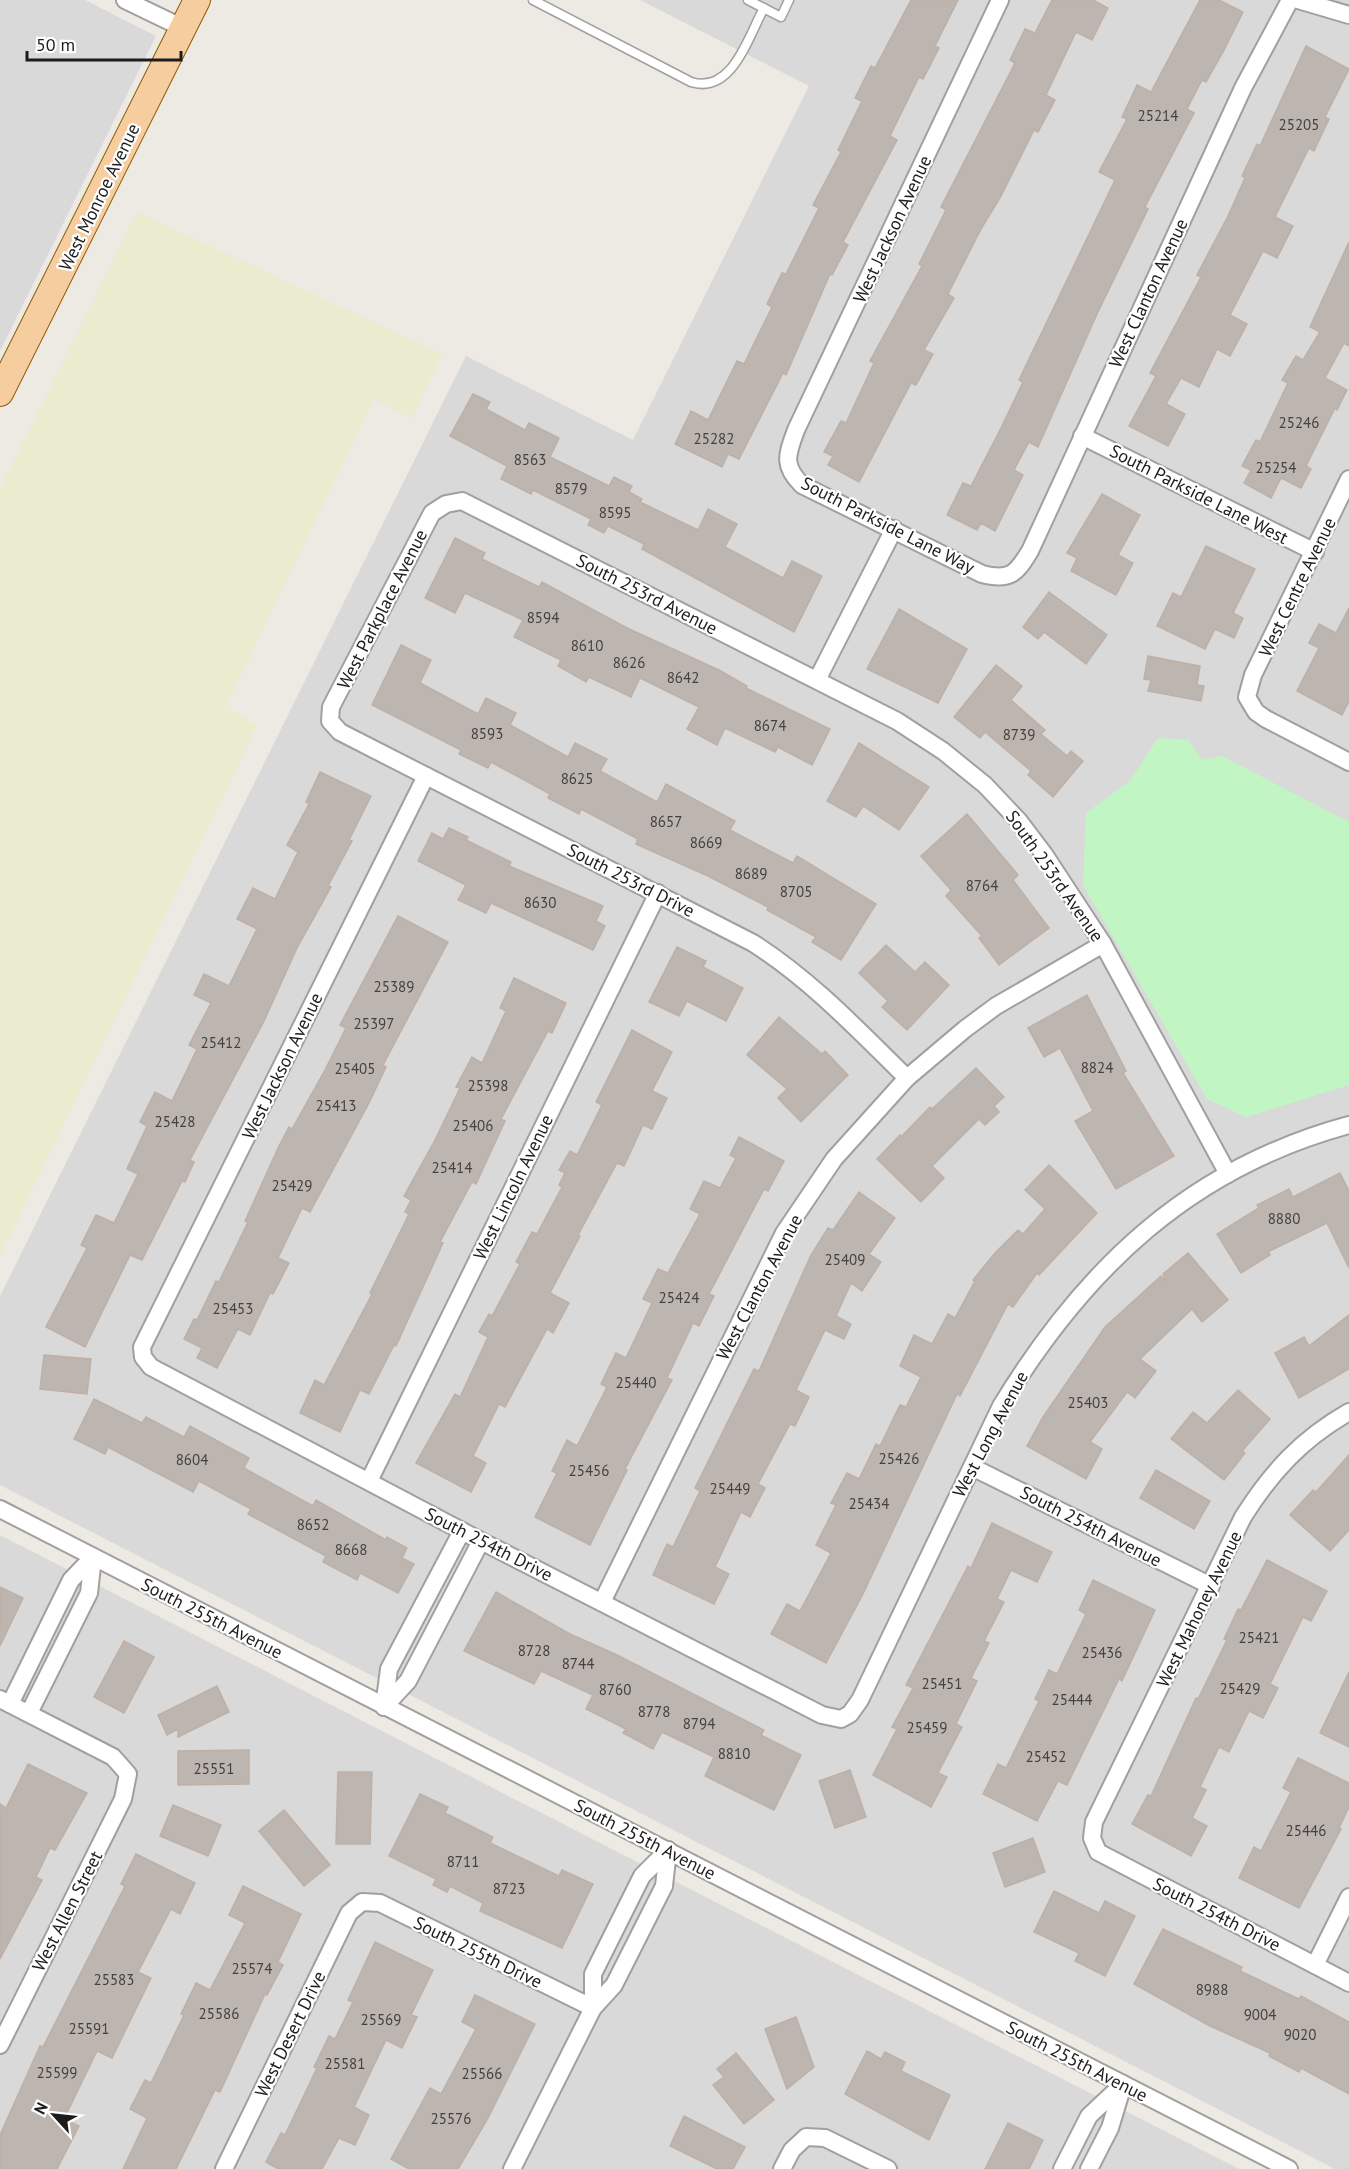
<svg xmlns="http://www.w3.org/2000/svg" width="1349" height="2169" viewBox="0 0 1349 2169" font-family="'PT Sans',sans-serif">
<style>
.residential{fill:#dad9d9}
.farmland{fill:#eaebcf}
.park{fill:#c1f6c4}
.building{fill:#bdb5af;stroke:#beb0a6;stroke-width:1.5}
.lines{fill:none;stroke-linecap:round;stroke-linejoin:round}
.lane-casing{stroke:#a0a0a0;stroke-width:11}
.street-casing{stroke:#a0a0a0;stroke-width:20}
.primary-casing{stroke:#8c5c09;stroke-width:28}
.lane{stroke:#fff;stroke-width:8}
.street{stroke:#fff;stroke-width:16}
.primary{stroke:#f6cd9f;stroke-width:26}
.labels{text-anchor:middle;dominant-baseline:central;stroke-width:4.5;stroke-linejoin:round;paint-order:stroke}
.number-label{font-size:15px;fill:#444241}
.street-label{font-size:18px;fill:#1c1c1c;stroke:#fff}
</style>
<rect width="100%" height="100%" fill="#ede9e3"/>
<g class="residential">
<path d="M0,0h85l71,36 -156,315z"/>
<path d="M640,0h709v2169h-14l-1335,-684v-189l466,-940 167,84 176,-354z"/>
<path d="M0,1535l727,373 512,261h-1239z"/>
</g>
<path class="farmland" d="M137,212l305,142 -30,64 -38,-19 -148,307 31,20 -257,530v-767z"/>
<path class="park" d="M1158,738l30,2 14,20 20,-4 127,66v263l-103,32 -39,-18 -124,-214 3,-72 44,-32z"/>
<g class="building">
<path d="M911,0h47l-23,46 4,2 -16,31 -4,-2 -29,59 7,4 -54,102 5,3 -16,30 -2,-1 -44,101 -3,-2 -44,86 -11,-5 -6,13 -47,-23 16,-33 17,9 29,-59 7,3 28,-57 -5,-3 15,-31 4,1 33,-66 -6,-3 28,-53 -3,-2 24,-49 -7,-3 16,-32 4,2z"/>
<path d="M1052,0h41l15,8 -16,32 -16,-8 -30,63 9,5 -17,32 -4,-2 -34,68 -19,31 -33,65 6,4 -30,52 9,4 -17,31 -5,-2 -52,99 -31,-17 5,-9 -9,-4 17,-31 5,2 28,-60 -4,-2 52,-95 -3,-2 27,-54 -5,-3 74,-144 -5,-3 15,-31 10,4z"/>
<path d="M1200,0h19l24,12 -20,40 -17,30 -4,-2 -15,29 7,4 -49,94 3,2 -51,105 -59,133 -9,-5 -15,28 9,5 -28,56 -14,-8 -4,7 -30,-15 16,-32 8,3 30,-58 22,-46 -4,-2 96,-200 -16,-8 28,-53 -5,-2 15,-32 14,7z"/>
<path d="M1306,46l43,23 -24,48 4,2 -15,32 -5,-3 -34,69 18,9 -16,32 -14,-7 -33,64 17,9 -17,32 -13,-7 -18,38 -18,-9 -15,26 19,10 -17,32 -39,-20 27,-50 -6,-3 51,-96 -4,-2 31,-59 17,-38 -3,-2 15,-32 3,2z"/>
<path d="M1349,242v104l-5,-3 -19,35 22,12 -10,20 -2,-2 -29,58 5,3 -10,19 -20,-10 -10,20 -27,-15 7,-13 -9,-4 14,-26 4,2 28,-59 -6,-3 14,-24 7,4 17,-28 -10,-5z"/>
<path d="M473,394l17,8 -4,7 39,21 4,-7 30,15 -9,19 59,29 5,-9 18,9 -3,6 13,7 -2,3 58,28 10,-21 29,15 -12,23 58,31 9,-17 30,15 -28,56 -152,-83 2,-5 -36,-18 -4,7 -16,-8 3,-6 -58,-29 -2,4 -30,-15 6,-13 -57,-30z"/>
<path d="M1102,494l38,21 -22,40 15,8 -17,32 -45,-24 6,-13 -10,-5z"/>
<path d="M455,538l30,15 -3,6 57,28 3,-5 85,46 92,42 28,16 -1,2 84,41 -18,36 -34,-18 -3,5 -50,-24 -8,17 -30,-16 12,-22 -59,-29 -9,19 -42,-20 -3,5 -28,-16 3,-6 -47,-23 9,-17 -58,-27 -10,20 -30,-15z"/>
<path d="M1206,546l49,23 -22,44 10,5 -9,20 -19,-9 -10,20 -48,-23 16,-33 8,4z"/>
<path d="M1049,592l58,43 -21,29 -42,-32 -6,7 -15,-12z"/>
<path d="M1349,608v93l-7,14 -45,-24 22,-43 -10,-5 10,-19 17,9z"/>
<path d="M899,609l68,40 -29,54 -71,-34z"/>
<path d="M401,645l30,15 -11,23 58,31 8,-16 30,15 -6,12 58,32 7,-14 32,16 -7,12 57,31 9,-18 69,37 -5,9 63,33 4,-7 79,48 -35,56 -29,-18 4,-5 -49,-27 1,-3 -60,-31 -72,-32 2,-5 -57,-30 -2,5 -31,-16 2,-4 -59,-32 -3,6 -29,-14 2,-4 -89,-45z"/>
<path d="M1148,656l52,10 -3,19 7,1 -3,15 -53,-10 3,-11 -7,-1z"/>
<path d="M996,665l26,21 -11,14 34,30 -4,4 26,22 4,-5 12,10 -30,36 -25,-22 3,-4 -46,-39 -5,6 -26,-21z"/>
<path d="M859,743l70,44 -30,43 -36,-24 -7,11 -29,-16z"/>
<path d="M320,772l51,24 -22,44 3,1 -24,45 3,1 -34,61 -33,73 -74,139 4,2 -9,20 -3,-1 -40,79 -12,-5 -45,92 -39,-20 41,-79 -6,-3 15,-30 18,8 24,-49 -11,-5 20,-43 -7,-4 15,-30 17,9 25,-52 -8,-4 22,-42 -17,-8 10,-21 25,12 28,-57 -20,-10 16,-31 22,11 23,-47 -11,-7 22,-41 -3,-2z"/>
<path d="M967,814l51,61 -5,5 36,48 -50,37 -20,-27 3,-2 -36,-40 5,-6 -30,-34z"/>
<path d="M449,828l19,9 -2,3 45,22 -2,4 94,40 -7,15 9,5 -12,24 -102,-47 -5,10 -28,-13 8,-15 -48,-24 14,-28 11,6z"/>
<path d="M398,916l50,26 -65,123 3,2 -17,36 -59,109 -8,-4 -24,50 11,5 -16,31 -3,-1 -20,42 -12,-6 -21,39 -20,-10 5,-10 -18,-9 10,-20 3,1 19,-39 3,1 29,-60 -3,-1 34,-75 10,-19 3,2 33,-59 21,-42 -6,-3z"/>
<path d="M886,945l29,27 10,-10 24,23 -42,45 -25,-23 6,-6 -29,-28z"/>
<path d="M677,947l29,14 -3,6 40,21 -17,33 -39,-20 -8,15 -30,-14z"/>
<path d="M514,978l52,25 -14,30 -4,-2 -47,88 4,2 -29,63 -4,-2 -32,60 3,1 -47,103 -2,-1 -25,49 -9,-4 -20,42 -40,-19 15,-33 9,5 48,-91 -2,-1 39,-79 -4,-2 6,-12 -7,-4 31,-56 25,-52 -4,-1 16,-30 10,6 24,-52 -6,-3z"/>
<path d="M1087,995l39,76 -3,2 51,83 -58,33 -41,-68 18,-10 -33,-63 -16,9 -16,-29z"/>
<path d="M779,1017l43,37 3,-3 23,24 -47,47 -23,-24 9,-9 -40,-34z"/>
<path d="M632,1030l40,22 -20,39 15,7 -15,31 -9,-4 -19,41 -7,-3 -39,72 2,1 -30,57 19,10 -16,30 -6,-4 -42,78 -6,-3 -26,52 13,7 -15,29 -55,-29 39,-69 5,3 28,-60 -9,-5 10,-18 3,2 28,-52 -4,-2 16,-30 5,2 25,-47 -3,-2 6,-12 -6,-3 11,-19 7,4 25,-50 -6,-3z"/>
<path d="M976,1068l28,29 -10,9 5,6 -14,13 -6,-6 -47,47 12,12 -23,24 -44,-43 23,-24 1,2 29,-30 2,2z"/>
<path d="M739,1137l45,24 -16,30 -4,-2 -55,105 5,2 -15,30 -6,-3 -26,55 5,2 -47,89 2,1 -37,75 -55,-28 22,-44 -5,-2 15,-31 10,6 30,-59 -6,-3 15,-31 10,5 26,-55 -9,-4 15,-30 10,4 32,-59 -10,-5 14,-28 16,7 16,-30 -6,-3z"/>
<path d="M1049,1165l48,48 -58,62 -2,-2 -24,34 -5,-3 -48,92 -3,-2 -94,200 -37,69 -55,-29 16,-30 13,7 31,-58 -15,-8 20,-40 -5,-2 16,-30 12,6 17,-35 4,2 20,-41 6,2 15,-30 -21,-11 14,-31 18,9 16,-30 7,4 20,-37 -2,-1 22,-27 23,-23 5,4 22,-25 -20,-19z"/>
<path d="M1340,1173l9,18v77l-22,-45 -59,29 2,3 -29,18 -24,-39 42,-26 -2,-3 32,-16 4,8z"/>
<path d="M859,1192l36,26 -26,36 12,8 -19,29 -11,-8 -15,33 15,8 -7,15 -19,-9 -29,60 13,7 -14,29 -5,-2 -32,60 7,4 -15,29 -9,-5 -26,55 14,7 -15,30 -61,-29 14,-31 6,3 27,-56 -5,-3 59,-119 5,2 52,-116 17,-27 5,2z"/>
<path d="M1188,1253l40,47 -26,22 -10,-13 -52,50 16,12 -21,27 -8,-6 -37,50 12,7 -16,30 -59,-33 16,-29 62,-90 56,-51 6,6 -4,-8z"/>
<path d="M1349,1315v54l-50,29 -24,-45 29,-16 5,9z"/>
<path d="M44,1355l47,4 -4,35 -47,-5z"/>
<path d="M1238,1390l32,29 -28,32 3,2 -21,27 -53,-41 22,-27 14,11z"/>
<path d="M94,1399l48,24 4,-6 38,20 6,-11 59,32 -5,10 69,38 3,-6 70,40 1,-3 20,11 -5,10 12,6 -16,29 -38,-20 -3,7 -34,-18 3,-6 -78,-42 3,-5 -52,-28 -6,11 -85,-45 -3,7 -31,-15z"/>
<path d="M1349,1455v75l-19,21 -40,-36 23,-25 3,2z"/>
<path d="M1156,1470l54,31 -16,28 -54,-31z"/>
<path d="M992,1523l60,29 -15,30 -26,-12 -14,29 7,3 -20,39 5,2 -18,35 6,3 -21,43 6,3 -24,46 9,4 -16,30 -58,-32 24,-46 -5,-2 21,-39 -7,-3 62,-119 3,2z"/>
<path d="M1267,1560l60,31 -16,30 -8,-4 -33,67 8,4 -15,30 -14,-7 -20,41 -10,-5 -19,40 6,3 -14,28 15,8 -16,30 -59,-32 16,-29 3,1 45,-98 2,1 29,-59 -3,-1 14,-30 3,1z"/>
<path d="M1093,1580l62,30 -33,71 -3,-2 -52,106 -9,-4 -21,40 -54,-27 15,-30 8,4 33,-67 -4,-2 14,-29 8,4 29,-60 -7,-4z"/>
<path d="M0,1587l23,11 -23,48z"/>
<path d="M496,1592l74,42 45,20 149,76 -3,5 40,20 -27,55 -69,-34 9,-19 -52,-25 -9,17 -30,-16 3,-4 -40,-20 7,-14 -52,-24 -7,13 -70,-33z"/>
<path d="M124,1641l30,16 -30,56 -30,-16z"/>
<path d="M1349,1672v75l-29,-14z"/>
<path d="M217,1686l12,26 -51,25v-8l-11,6 -9,-20z"/>
<path d="M249,1750v34l-71,1v-34z"/>
<path d="M1298,1758l51,25v24l-10,21 2,1 -42,79 -60,-30 15,-31 7,4 30,-59 -8,-4z"/>
<path d="M28,1764l59,29 -32,57 -5,-2 -14,29 6,3 -42,79v-155l6,4z"/>
<path d="M850,1770l16,47 -31,11 -16,-47z"/>
<path d="M338,1772h34l-2,72h-34z"/>
<path d="M420,1794l28,13 -3,6 48,24 -3,6 69,33 3,-6 31,14 -31,64 -82,-37 3,-8 -33,-17 -3,6 -14,-7 3,-6 -47,-23z"/>
<path d="M173,1805l48,20 -13,31 -48,-20z"/>
<path d="M284,1810l46,55 -26,21 -45,-55z"/>
<path d="M1033,1838l12,34 -40,15 -12,-34z"/>
<path d="M136,1854l59,29 -15,31 -9,-5 -33,63 13,6 -39,80 -15,-7 -33,68 15,7 -22,43h-57v-34l40,-89 3,1 82,-161 -4,-2z"/>
<path d="M243,1886l58,28 -23,48 5,3 -16,30 -2,-1 -45,98 -5,-2 -39,79h-53l24,-51 -17,-9 15,-29 6,3 33,-68 -3,-1 15,-31 14,7 35,-67 -16,-8z"/>
<path d="M1054,1891l45,22 6,-12 30,15 -30,60 -30,-15 4,-8 -45,-21z"/>
<path d="M1163,1929l79,38 -2,4 59,28 2,-3 48,26v72l-48,-26 -2,4 -30,-16 1,-3 -60,-27 -76,-42z"/>
<path d="M375,1942l58,28 -22,45 6,2 -15,31 -16,-8 -32,67 15,8 -14,30 -16,-7 -17,31h-44l-12,-7 15,-29 4,2 32,-67 -3,-1 15,-31 6,3 18,-37 -5,-2z"/>
<path d="M475,1995l60,29 -48,96 -29,49h-49l-18,-10 39,-71 11,6 35,-65 -14,-7z"/>
<path d="M796,2017l18,50 -27,22 -22,-60z"/>
<path d="M867,2051l14,8 4,-7 20,10 -4,9 49,24 -21,45 -84,-46z"/>
<path d="M736,2053l38,47 -30,24 -31,-39 11,-8 -7,-8z"/>
<path d="M684,2116l61,31 -12,22h-16l-47,-23z"/>
<path d="M1008,2123l35,17 -14,29h-44z"/>
</g>
<g class="lines">
<g class="lane-casing">
<g id="lane">
<path d="M533,0l158,82c41,13 57,-45 73,-74"/>
<path d="M748,0l33,17 8,-17"/>
</g>
</g>
<g class="street-casing">
<g id="street">
<path d="M125,0l58,28"/>
<path d="M1000,0l-204,430c-9,25 -14,35 6,55l180,89c28,7 34,0 48,-23l213,-463 47,-88"/>
<path d="M1298,0l51,15"/>
<path d="M1082,436l233,116"/>
<path d="M1349,479l-96,196 -6,22 9,15 10,7 83,43"/>
<path d="M817,680l77,-151"/>
<path d="M426,776l-284,571 1,10 8,10 330,174 341,174 19,4 9,-5 10,-14 141,-294c84,-138 189,-238 348,-281"/>
<path d="M907,1078c-49,-48 -96,-98 -154,-135l-413,-211 -10,-11 1,-14 101,-194 14,-9 16,-3 435,220 46,30 42,34 34,36 25,33 59,90 125,230"/>
<path d="M1349,1412c-47,27 -77,59 -106,105l-149,305 -2,16 6,14 251,131"/>
<path d="M972,1467l239,119"/>
<path d="M369,1481l289,-588"/>
<path d="M0,1509l1289,660"/>
<path d="M602,1602l182,-369 50,-74 73,-81 58,-49 31,-23 107,-62"/>
<path d="M0,1699l113,58 15,17 -5,25 -123,246"/>
<path d="M10,1704l61,-124 22,-23"/>
<path d="M384,1707l5,-38 73,-138"/>
<path d="M384,1707l24,-26 73,-140"/>
<path d="M29,1713l60,-120 4,-36"/>
<path d="M1315,1965l34,-68"/>
<path d="M593,2008v-34l49,-98 26,-26"/>
<path d="M224,2169l125,-256 13,-11 18,1 213,105"/>
<path d="M512,2169l81,-161 21,-23 50,-99 4,-36"/>
<path d="M782,2169l10,-19 14,-13 19,1 63,31"/>
<path d="M1062,2169l27,-53 34,-32"/>
<path d="M1089,2169l21,-41 13,-43"/>
</g>
</g>
<g class="primary-casing">
<path id="primary" d="M0,393l197,-393"/>
</g>
<use href="#lane" class="lane"/>
<use href="#street" class="street"/>
<use href="#primary" class="primary"/>
</g>
<g class="labels">
<g class="number-label">
<text x="1158" y="115">25214</text>
<text x="1299" y="124">25205</text>
<text x="1299" y="422">25246</text>
<text x="714" y="438">25282</text>
<text x="530" y="459">8563</text>
<text x="1276" y="467">25254</text>
<text x="571" y="488">8579</text>
<text x="615" y="512">8595</text>
<text x="543" y="617">8594</text>
<text x="587" y="645">8610</text>
<text x="629" y="662">8626</text>
<text x="683" y="677">8642</text>
<text x="770" y="725">8674</text>
<text x="487" y="733">8593</text>
<text x="1019" y="734">8739</text>
<text x="577" y="778">8625</text>
<text x="666" y="821">8657</text>
<text x="706" y="842">8669</text>
<text x="751" y="873">8689</text>
<text x="982" y="885">8764</text>
<text x="796" y="891">8705</text>
<text x="540" y="902">8630</text>
<text x="394" y="986">25389</text>
<text x="374" y="1023">25397</text>
<text x="221" y="1042">25412</text>
<text x="1097" y="1067">8824</text>
<text x="355" y="1068">25405</text>
<text x="488" y="1085">25398</text>
<text x="336" y="1105">25413</text>
<text x="175" y="1121">25428</text>
<text x="473" y="1125">25406</text>
<text x="452" y="1167">25414</text>
<text x="292" y="1185">25429</text>
<text x="1284" y="1218">8880</text>
<text x="845" y="1259">25409</text>
<text x="679" y="1297">25424</text>
<text x="233" y="1308">25453</text>
<text x="636" y="1382">25440</text>
<text x="1088" y="1402">25403</text>
<text x="899" y="1458">25426</text>
<text x="192" y="1459">8604</text>
<text x="589" y="1470">25456</text>
<text x="730" y="1488">25449</text>
<text x="869" y="1503">25434</text>
<text x="313" y="1524">8652</text>
<text x="351" y="1549">8668</text>
<text x="1259" y="1637">25421</text>
<text x="534" y="1650">8728</text>
<text x="1102" y="1652">25436</text>
<text x="578" y="1663">8744</text>
<text x="942" y="1683">25451</text>
<text x="1240" y="1688">25429</text>
<text x="615" y="1689">8760</text>
<text x="1072" y="1699">25444</text>
<text x="654" y="1711">8778</text>
<text x="699" y="1723">8794</text>
<text x="927" y="1727">25459</text>
<text x="734" y="1753">8810</text>
<text x="1046" y="1756">25452</text>
<text x="214" y="1768">25551</text>
<text x="1306" y="1830">25446</text>
<text x="463" y="1861">8711</text>
<text x="509" y="1888">8723</text>
<text x="252" y="1968">25574</text>
<text x="114" y="1979">25583</text>
<text x="1212" y="1989">8988</text>
<text x="219" y="2013">25586</text>
<text x="1260" y="2014">9004</text>
<text x="381" y="2019">25569</text>
<text x="89" y="2028">25591</text>
<text x="1300" y="2034">9020</text>
<text x="345" y="2063">25581</text>
<text x="57" y="2072">25599</text>
<text x="482" y="2073">25566</text>
<text x="451" y="2118">25576</text>
</g>
<g class="street-label">
<text transform="translate(99 197) rotate(-64)">West Monroe Avenue</text>
<text transform="translate(892 229) rotate(-65)">West Jackson Avenue</text>
<text transform="translate(1148 293) rotate(-65)">West Clanton Avenue</text>
<text transform="translate(1199 494) rotate(27)">South Parkside Lane West</text>
<text transform="translate(888 525) rotate(27)">South Parkside Lane Way</text>
<text transform="translate(1297 587) rotate(-64)">West Centre Avenue</text>
<text transform="translate(647 594) rotate(27)">South 253rd Avenue</text>
<text transform="translate(382 609) rotate(-63)">West Parkplace Avenue</text>
<text transform="translate(1055 876) rotate(55)">South 253rd Avenue</text>
<text transform="translate(631 880) rotate(27)">South 253rd Drive</text>
<text transform="translate(282 1066) rotate(-64)">West Jackson Avenue</text>
<text transform="translate(513 1187) rotate(-64)">West Lincoln Avenue</text>
<text transform="translate(759 1287) rotate(-62)">West Clanton Avenue</text>
<text transform="translate(990 1434) rotate(-62)">West Long Avenue</text>
<text transform="translate(1091 1526) rotate(27)">South 254th Avenue</text>
<text transform="translate(489 1544) rotate(27)">South 254th Drive</text>
<text transform="translate(1199 1609) rotate(-64)">West Mahoney Avenue</text>
<text transform="translate(212 1618) rotate(27)">South 255th Avenue</text>
<text transform="translate(645 1839) rotate(27)">South 255th Avenue</text>
<text transform="translate(67 1911) rotate(-63)">West Allen Street</text>
<text transform="translate(1217 1914) rotate(27)">South 254th Drive</text>
<text transform="translate(478 1952) rotate(26)">South 255th Drive</text>
<text transform="translate(290 2034) rotate(-64)">West Desert Drive</text>
<text transform="translate(1077 2061) rotate(27)">South 255th Avenue</text>
</g>
</g>
<g transform="translate(54 2115) rotate(297)" stroke="#ffffff" stroke-width="4.5" paint-order="stroke">
<path d="M0-4.5L10 22L0 15L-10 22Z" fill="#1c1c1c"/>
<text y="-9" font-size="16" font-weight="bold" text-anchor="middle" fill="#1c1c1c">N</text>
</g>
<path d="M27 51v9h154v-9" fill="none" stroke="#1c1c1c" stroke-width="3"/>
<text x="36" y="51" font-size="18" fill="#1c1c1c" stroke="#ffffff" stroke-width="4.5" paint-order="stroke">50 m</text>
</svg>
